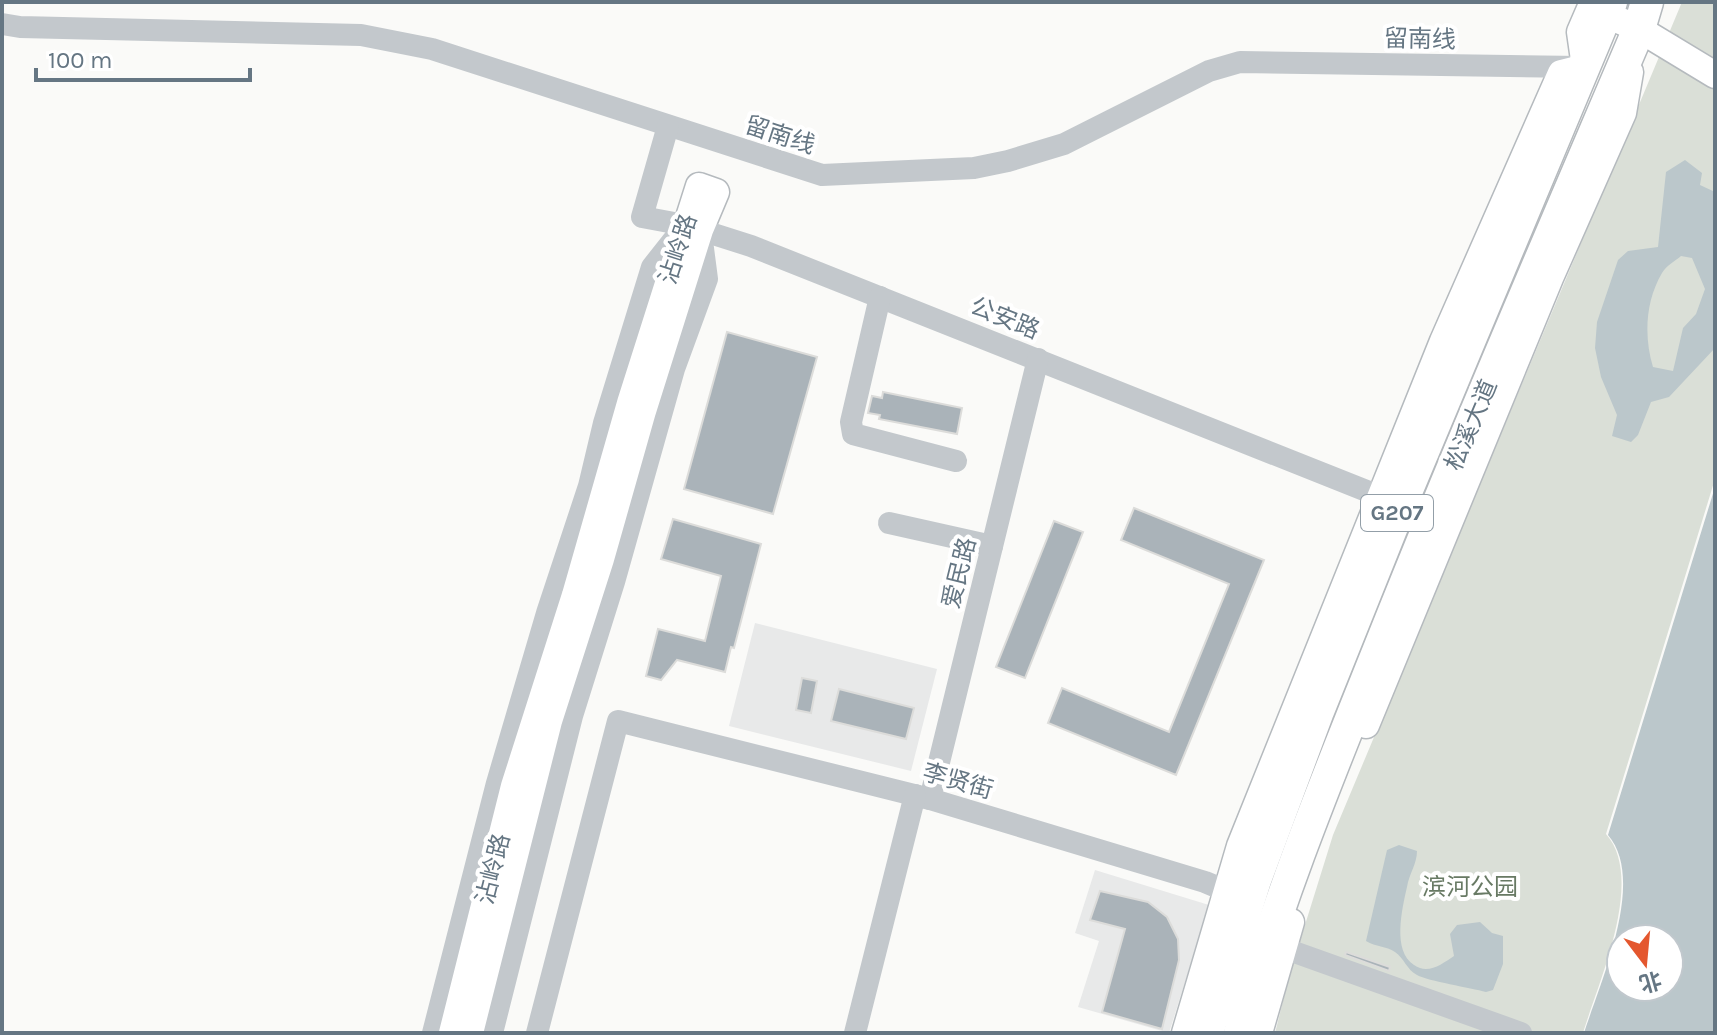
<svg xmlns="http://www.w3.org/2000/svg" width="1717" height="1035" viewBox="0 0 1717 1035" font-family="Karla,'Noto Sans SC',sans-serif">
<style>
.built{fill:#e8e9e9}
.green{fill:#dadfd7}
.water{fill:#bbc7cb;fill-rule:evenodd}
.building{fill:#aab3b9;stroke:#dcdcda;stroke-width:2}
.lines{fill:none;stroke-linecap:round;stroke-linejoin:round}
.major-casing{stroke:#b5babe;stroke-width:29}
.highway-casing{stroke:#b4b9bd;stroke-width:35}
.minor{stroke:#c3c8cc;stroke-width:22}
.major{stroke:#fff;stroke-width:26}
.highway{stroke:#fff;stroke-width:32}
.labels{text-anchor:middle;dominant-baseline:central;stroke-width:8;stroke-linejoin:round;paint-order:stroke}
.shield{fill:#fff;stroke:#939fa8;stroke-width:2}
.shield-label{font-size:22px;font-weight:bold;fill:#657683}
.street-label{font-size:24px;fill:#657683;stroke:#fff}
.park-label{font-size:24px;fill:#687a64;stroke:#fff}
</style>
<rect width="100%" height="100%" fill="#fafaf8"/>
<g class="built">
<path d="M755,623l182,46 -26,102 -182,-45z"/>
<path d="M1095,870l114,35 -40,128 -91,-26 21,-66 -24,-8z"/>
</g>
<path class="green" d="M1682,2h33v477l-109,355c40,45 -8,149 -23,199h-308l15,-60 43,-138z"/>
<g class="water">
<path d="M1685,160l17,13 -2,12 15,7v156l-46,49 -18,5 -13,33 -7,7 -19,-6 5,-21 -16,-38 -6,-29 2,-26 21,-62 10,-9 30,-4 8,-75zM1681,256l11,2 13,31 -9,25 -13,14 -10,43 -20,-4c-9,-30 -8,-65 9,-94 4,-7 13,-12 19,-17z"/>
<path d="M1715,487v546h-131c16,-50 63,-153 24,-198zM1621,939h48v48h-48z"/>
<path d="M1399,845l18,6c0,13 -8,23 -10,36 -5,22 -15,64 7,78 14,10 28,-1 40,-9l-4,-22 7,-9 23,-3 12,11 11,3v28l-10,26 -7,2c-15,-4 -58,-11 -69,-17 -10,-5 -13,-17 -22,-23 -9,-6 -19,-5 -29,-11l21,-91z"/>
</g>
<g class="building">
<path d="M727,332l90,25 -44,157 -89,-25z"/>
<path d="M883,392l79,16 -5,26 -78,-15 1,-4 -12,-2 4,-17 10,2z"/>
<path d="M1134,508l130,52 -88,215 -128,-52 14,-35 107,44 60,-148 -108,-44z"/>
<path d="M673,519l88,25 -27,104 -3,-1 -6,25 -48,-12 -16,20 -15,-4 12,-47 47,12 16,-65 -60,-17z"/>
<path d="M1054,521l29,11 -58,146 -29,-11z"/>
<path d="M802,678l15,3 -6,32 -15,-3z"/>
<path d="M839,689l75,19 -8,31 -75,-18z"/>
<path d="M1100,891l48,11 19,15 11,22 1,21 -17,69 -60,-17 23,-83 -35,-9z"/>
<path d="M1346,952l44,15 -1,4 -44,-16z"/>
</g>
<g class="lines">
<g class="major-casing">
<g id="major">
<path d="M1607,15l32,14 76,46"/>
<path d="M1366,725l184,-447 73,-165 7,-41"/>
<path d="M452,1033l62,-247 61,-191 55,-192 69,-217 17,6 -16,38 -57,181 -42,148 -52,162 -79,312"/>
<path d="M1185,1033l55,-187 203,-505 118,-268 24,-6 -5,-35 13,-30"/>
<path d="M1259,1033l32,-111"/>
</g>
</g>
<g class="highway-casing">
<g id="highway">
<path d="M1207,1033l48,-153 63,-169 83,-207 210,-502"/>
<path d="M1240,1033c38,-136 90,-261 142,-391 82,-206 170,-409 257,-613l8,-27"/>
</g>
</g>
<g class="minor">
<path d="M2,24l18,3 341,8 71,14 390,126 152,-7 34,-7 56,-17 145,-73 31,-9 340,5"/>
<path d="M668,126l-26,91 43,8 66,21 681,271"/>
<path d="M880,297l-29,125 2,12 103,27"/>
<path d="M889,523l103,23"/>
<path d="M930,799l108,-440"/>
<path d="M1283,948l238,85"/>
<path d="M433,1033l64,-250 50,-170 42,-127 15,-63 48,-156 30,-38"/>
<path d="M492,1033l80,-317 42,-134 60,-213 33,-90 -6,-46"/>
<path d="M537,1033l81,-312 312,78 275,83 38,16"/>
<path d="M855,1033l60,-238"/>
</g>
<use href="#major" class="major"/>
<use href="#highway" class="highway"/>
</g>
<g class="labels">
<rect class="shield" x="1361" y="495" width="72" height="36" rx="6"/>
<g class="shield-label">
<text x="1397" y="513">G207</text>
</g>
<g class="street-label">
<text transform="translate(1420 39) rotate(1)">留南线</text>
<text transform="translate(780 135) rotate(18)">留南线</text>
<text transform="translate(678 249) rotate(-72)">沾岭路</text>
<text transform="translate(1005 318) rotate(22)">公安路</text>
<text transform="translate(1471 425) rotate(-67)">松溪大道</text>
<text transform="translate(959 573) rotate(-76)">爱民路</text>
<text transform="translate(958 781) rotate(16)">李贤街</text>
<text transform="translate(493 869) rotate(-76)">沾岭路</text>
</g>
<g class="park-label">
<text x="1470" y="887">滨河公园</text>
</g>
</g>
<rect width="1717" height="1035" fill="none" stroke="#657683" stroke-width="8"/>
<g transform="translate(1645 963) rotate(164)"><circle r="38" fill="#ffffff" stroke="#c1c8cd" stroke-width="2"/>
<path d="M0-6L14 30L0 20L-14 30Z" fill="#e4572e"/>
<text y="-12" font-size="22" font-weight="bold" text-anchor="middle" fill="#657683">北</text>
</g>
<path d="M36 68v12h214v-12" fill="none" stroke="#657683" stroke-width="4"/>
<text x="48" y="68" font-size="24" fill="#657683" stroke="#ffffff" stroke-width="6" paint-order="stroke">100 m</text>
</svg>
